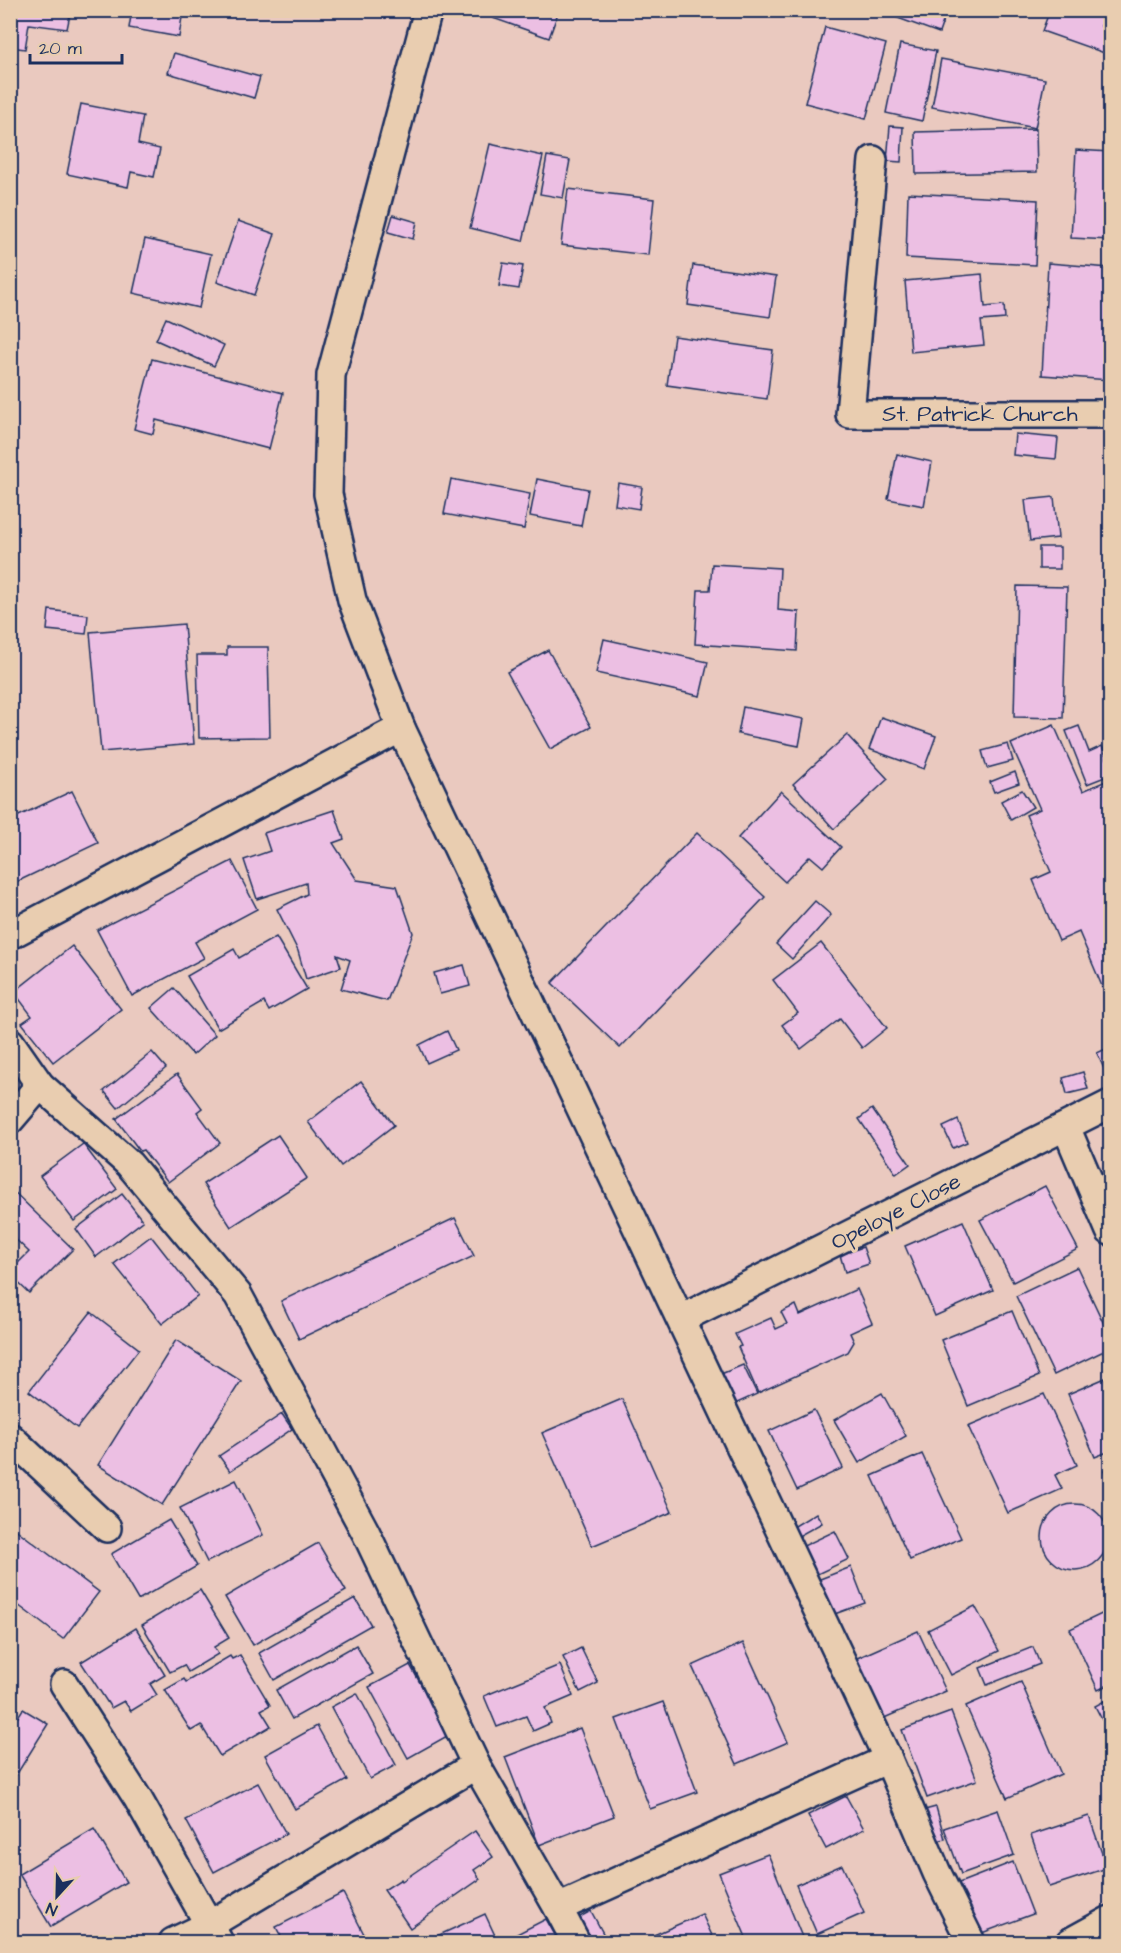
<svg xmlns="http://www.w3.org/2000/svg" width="1121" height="1953" viewBox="0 0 1121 1953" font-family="'Architects Daughter',sans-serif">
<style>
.building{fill:#ecbfe3;stroke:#1b2f5e;stroke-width:1.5}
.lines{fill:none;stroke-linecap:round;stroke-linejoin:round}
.minor-casing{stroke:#1b2f5e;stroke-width:32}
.minor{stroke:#e9cdb0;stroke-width:27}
.labels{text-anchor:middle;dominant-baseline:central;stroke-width:6;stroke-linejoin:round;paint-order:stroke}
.street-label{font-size:22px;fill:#1b2f5e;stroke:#e9cdb0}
</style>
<rect width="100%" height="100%" fill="#eac9bf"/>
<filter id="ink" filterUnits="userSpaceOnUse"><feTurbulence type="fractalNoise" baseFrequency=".0167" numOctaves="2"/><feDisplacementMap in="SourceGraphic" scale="12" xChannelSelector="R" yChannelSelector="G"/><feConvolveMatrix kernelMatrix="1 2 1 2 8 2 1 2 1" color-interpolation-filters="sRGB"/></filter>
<g filter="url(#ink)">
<g class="building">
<path d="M10,10h61l-4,19 -38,-5 -4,25 -15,-2z"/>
<path d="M132,10h51l-4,27 -50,-9z"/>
<path d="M496,10h63l-10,28 -56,-20z"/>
<path d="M876,10h71l-8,23z"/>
<path d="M1050,10h57l-6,16 9,4v25l-68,-24z"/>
<path d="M825,27l61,17 -20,75 -61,-16z"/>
<path d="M900,44l36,7 -14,70 -36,-8z"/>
<path d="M174,53l86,24 -6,21 -86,-25z"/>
<path d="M941,59l104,20 -10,49 -103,-21z"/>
<path d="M81,104l62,12 -5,28 22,5 -6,28 -23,-5 -3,15 -61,-13z"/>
<path d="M890,126l13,1 -2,35 -14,-1z"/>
<path d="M1036,129l1,43 -121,2 -1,-42z"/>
<path d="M490,144l53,12 -20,85 -53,-13z"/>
<path d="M1076,150l34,2v88l-39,-2z"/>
<path d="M547,156l23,4 -7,38 -23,-4z"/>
<path d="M568,189l86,10 -6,56 -87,-10z"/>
<path d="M908,193l130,7 -3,65 -129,-7z"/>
<path d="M393,215l24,7 -4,17 -25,-7z"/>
<path d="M238,221l37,13 -21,61 -37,-13z"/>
<path d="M145,239l66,15 -12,54 -66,-15z"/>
<path d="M503,263l20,3 -4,23 -20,-3z"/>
<path d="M1048,263l62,5v112l-68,-5z"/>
<path d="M693,265l83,12 -6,40 -82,-12z"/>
<path d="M982,274l3,33 19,-2 1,14 -24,2 3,24 -73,7 -6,-71z"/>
<path d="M166,318l58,27 -10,21 -58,-26z"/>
<path d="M674,336l99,14 -6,49 -100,-14z"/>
<path d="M152,359l131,34 -14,56 -113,-29 -3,14 -19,-5z"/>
<path d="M1015,434l43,4 -2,21 -43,-4z"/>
<path d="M897,454l35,8 -8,44 -36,-7z"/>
<path d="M451,479l79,15 -6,35 -80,-15z"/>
<path d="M537,479l51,10 -7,37 -51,-10z"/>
<path d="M618,483l24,4 -3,22 -24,-4z"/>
<path d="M1054,497l4,41 -28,3 -5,-41z"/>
<rect x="1039" y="547" width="21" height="22"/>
<path d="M712,564l68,4 -2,42 21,2 -2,39 -102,-7 3,-54h12z"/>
<path d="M1017,586l50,1 -4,131 -49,-1z"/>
<path d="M49,610l39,5 -2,19 -39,-4z"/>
<path d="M184,624l10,120 -93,8 -11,-120z"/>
<path d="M604,639l104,23 -8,34 -104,-23z"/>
<path d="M227,647h41l2,90 -71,1 -2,-83h30z"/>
<path d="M548,650l43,77 -41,22 -43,-77z"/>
<path d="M743,707l61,12 -5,27 -61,-12z"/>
<path d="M881,717l55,19 -12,33 -55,-20z"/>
<path d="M1054,725l29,66 23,-10 4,11v213l-31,-73 -20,9 -26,-61 18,-8 -25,-57 14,-6 -29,-65z"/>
<path d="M1079,726l10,26 13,-6 8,20v9l-23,9 -21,-53z"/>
<path d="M847,735l41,44 -54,50 -41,-45z"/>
<path d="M1008,744l5,17 -26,7 -5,-17z"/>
<path d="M1015,772l4,11 -25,9 -4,-10z"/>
<path d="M1022,790l11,17 -22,13 -10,-19z"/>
<path d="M72,791l26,52 -88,42v-65z"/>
<path d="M781,791l60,56 -18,20 -13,-11 -25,26 -47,-44z"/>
<path d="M334,810l10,29 -11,4 24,37 40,6 16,47 -26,68 -46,-12 9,-29 -13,-5 4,12 -35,12 -8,-28 -21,-42 30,-15 -1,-11 -49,16 -13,-39 26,-9 -6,-18z"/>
<path d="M697,833l68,64 -145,151 -68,-65z"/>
<path d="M232,861l25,48 -62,33 9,16 -72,38 -35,-66z"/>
<path d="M815,901l16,14 -39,44 -16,-15z"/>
<path d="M276,937l31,52 -38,22 -5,-9 -46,27 -31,-53 47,-27 5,9z"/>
<path d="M821,943l66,85 -25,20 -22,-29 -39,30 -19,-24 16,-12 -25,-33z"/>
<path d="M72,946l49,63 -68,53 -31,-39 10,-7 -18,-24z"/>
<path d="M464,965l6,21 -30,8 -6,-21z"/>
<path d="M174,988l41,47 -22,20 -42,-47z"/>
<path d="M447,1031l9,19 -29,13 -8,-18z"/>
<path d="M1110,1047v35l-13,-29z"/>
<path d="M152,1052l14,16 -48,40 -14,-17z"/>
<path d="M1083,1072l5,17 -21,5 -4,-16z"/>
<path d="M177,1074l25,34 -5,4 23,31 -52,39 -25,-32 -3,1 -24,-32z"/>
<path d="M361,1081l33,44 -53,41 -33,-44z"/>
<path d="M872,1109l38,55 -14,10 -37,-55z"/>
<path d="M958,1120l9,22 -14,6 -10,-21z"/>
<path d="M278,1135l29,43 -76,49 -28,-43z"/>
<path d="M83,1144l34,45 -43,32 -34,-45z"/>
<path d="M1045,1186l33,63 -65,33 -33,-62z"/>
<path d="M10,1188l63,61 -44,44 -19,-18v-4l19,-19 -19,-18z"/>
<path d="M122,1194l21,27 -47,36 -20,-28z"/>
<path d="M455,1218l19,38 -175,83 -18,-38z"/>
<path d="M963,1221l30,69 -58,26 -30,-70z"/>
<path d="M151,1236l47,60 -36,28 -48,-60z"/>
<path d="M863,1247l6,17 -24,8 -5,-17z"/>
<path d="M1077,1267l33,70v11l-56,27 -38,-79z"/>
<path d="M857,1289l15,34 -22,10 4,9 -6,10 -90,41 -20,-46 3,-1 -6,-12 36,-16 5,11 11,-5 -6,-12 15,-7 4,10z"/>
<path d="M1012,1311l27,65 -71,30 -27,-66z"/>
<path d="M91,1312l48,37 -62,79 -48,-37z"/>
<path d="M176,1340l65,41 -79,124 -64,-40z"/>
<path d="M743,1365l14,29 -22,10 -14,-30z"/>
<path d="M1110,1376v75l-15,6 -27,-63z"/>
<path d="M882,1393l24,43 -47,27 -25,-43z"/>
<path d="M1044,1394l33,71 -22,10 7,14 -54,24 -40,-87z"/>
<path d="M622,1399l50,113 -80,34 -50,-113z"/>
<path d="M814,1410l29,58 -46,22 -28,-59z"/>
<path d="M282,1414l10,15 -62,42 -11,-15z"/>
<path d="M922,1454l39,84 -51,22 -38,-84z"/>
<path d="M1110,1467v18l-6,-15z"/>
<path d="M236,1480l27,55 -56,27 -27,-54z"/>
<circle cx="1075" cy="1537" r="33"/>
<path d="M816,1513l6,10 -27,15 -5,-9z"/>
<path d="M169,1520l28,46 -59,34 -27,-46z"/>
<path d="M10,1525l89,67 -36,47 -53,-40z"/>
<path d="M835,1531l14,28 -38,18 -14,-28z"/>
<path d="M318,1543l28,48 -93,54 -28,-48z"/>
<path d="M851,1567l14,36 -36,13 -14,-35z"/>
<path d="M200,1590l29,48 -15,9 4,7 -30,18 -4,-7 -14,7 -28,-47z"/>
<path d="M355,1598l16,27 -97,55 -15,-27z"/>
<path d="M975,1606l24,45 -48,24 -23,-45z"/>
<path d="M1110,1610v74l-12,6 -28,-61z"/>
<path d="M136,1628l29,47 -15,9 7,11 -26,16 -7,-10 -13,7 -30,-46z"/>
<path d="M918,1631l28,60 -64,28 -27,-60z"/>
<path d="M743,1643l45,99 -51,22 -45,-98z"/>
<path d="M356,1645l17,29 -81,45 -16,-29z"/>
<path d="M1033,1647l7,17 -53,21 -7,-17z"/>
<path d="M581,1648l17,35 -18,9 -17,-35z"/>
<path d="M240,1655l30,50 -9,5 10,16 -51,30 -19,-31 -10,6 -26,-41 19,-11 2,3 44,-26 2,3z"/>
<path d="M410,1665l39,70 -41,23 -39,-71z"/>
<path d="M560,1665l13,31 -28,12 6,15 -18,8 -7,-15 -29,11 -13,-31z"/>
<path d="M1021,1682l40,92 -54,24 -41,-92z"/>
<path d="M357,1693l39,72 -26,14 -39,-72z"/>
<path d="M1110,1698v37l-15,-29z"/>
<path d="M663,1702l34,90 -47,17 -34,-90z"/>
<path d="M23,1709l25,15 -38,61v-56z"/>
<path d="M951,1712l26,68 -50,18 -25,-68z"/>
<path d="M317,1726l30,54 -52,29 -30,-54z"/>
<path d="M580,1728l34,88 -75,29 -34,-88z"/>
<path d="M258,1783l28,51 -72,38 -28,-52z"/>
<path d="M846,1796l18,33 -38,20 -18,-34z"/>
<path d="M936,1807l9,32 -16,4 -8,-32z"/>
<path d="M998,1810l16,45 -53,19 -17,-46z"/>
<path d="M1089,1816l18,52 -58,19 -18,-52z"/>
<path d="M94,1829l32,53 -75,45 -32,-53z"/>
<path d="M475,1831l18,26 -19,13 6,9 -70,49 -26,-38 17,-11 1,2z"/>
<path d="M768,1854l36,88h-56l-29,-69z"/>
<path d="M1013,1862l20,52 -54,20 -20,-51z"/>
<path d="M842,1865l22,48 -47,21 -21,-49z"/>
<path d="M343,1893l25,49h-84l-8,-15z"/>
<path d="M591,1911l15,28 -6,3h-12l-12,-23z"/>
<path d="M485,1914l13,28h-74z"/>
<path d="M702,1914l13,28h-58l-3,-7z"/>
<path d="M546,1919l13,23h-45l-3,-5z"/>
<path d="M870,1937l3,5h-16z"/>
</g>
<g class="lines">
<g class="minor-casing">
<g id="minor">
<path d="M428,10l-97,365 -3,119 24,106 49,128 487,1031 49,114 34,69"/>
<path d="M873,160l-23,254h260"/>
<path d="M10,935l391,-207"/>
<path d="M10,1042l30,43 89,79 109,131 128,238 110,232 82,143 18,34"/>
<path d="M10,1120l30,-35"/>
<path d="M1066,1127l44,104"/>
<path d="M681,1319l429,-215"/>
<path d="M10,1437l97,91"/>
<path d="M64,1684l74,115 81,143"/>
<path d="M558,1908l330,-149"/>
<path d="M173,1942l36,-17 267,-160"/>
<path d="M1070,1942l40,-22"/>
</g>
</g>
<use href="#minor" class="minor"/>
</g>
</g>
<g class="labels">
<g class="street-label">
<text x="980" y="414">St. Patrick Church</text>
<text transform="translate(896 1212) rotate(-27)">Opeloye Close</text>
</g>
</g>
<rect width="1121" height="1953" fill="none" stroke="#e9cdb0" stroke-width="36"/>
<rect x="18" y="18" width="1085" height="1917" fill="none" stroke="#1b2f5e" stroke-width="2" filter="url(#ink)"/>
<g transform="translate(57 1896) rotate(202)" stroke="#e9cdb0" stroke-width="4.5" paint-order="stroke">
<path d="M0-4.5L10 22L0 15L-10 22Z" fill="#1b2f5e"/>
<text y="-9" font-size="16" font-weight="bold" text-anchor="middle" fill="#1b2f5e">N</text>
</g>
<path d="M30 54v9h92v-9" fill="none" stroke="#1b2f5e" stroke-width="3"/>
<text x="39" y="54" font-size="18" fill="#1b2f5e" stroke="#e9cdb0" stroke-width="4.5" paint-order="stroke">20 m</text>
</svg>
